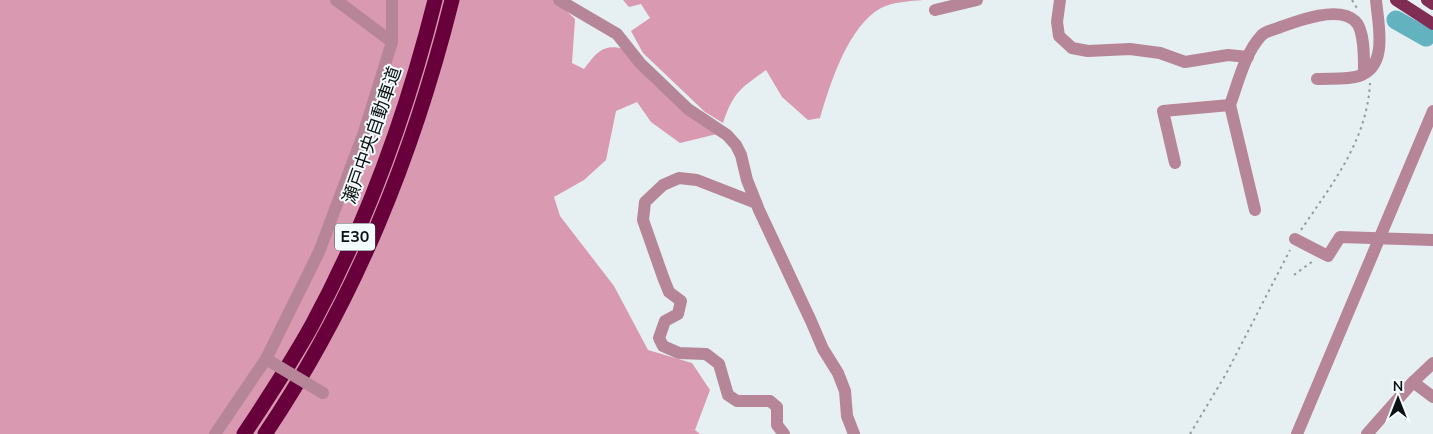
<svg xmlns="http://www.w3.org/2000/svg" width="1433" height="434" viewBox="0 0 1433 434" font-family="'Nunito Sans','Noto Sans JP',sans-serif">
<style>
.forest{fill:#d899b1}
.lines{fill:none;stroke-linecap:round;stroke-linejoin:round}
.river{stroke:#62b2c0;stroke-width:19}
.path{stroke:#949a9c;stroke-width:2;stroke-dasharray:2.5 4;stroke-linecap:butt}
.minor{stroke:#b68698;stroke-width:12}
.major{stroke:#7f2d53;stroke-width:12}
.highway{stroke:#68003b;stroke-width:15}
.minor-bridge{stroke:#b68698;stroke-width:12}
.labels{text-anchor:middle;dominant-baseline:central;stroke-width:4;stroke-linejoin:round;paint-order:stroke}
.shield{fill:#f4fdfe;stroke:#535859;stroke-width:1}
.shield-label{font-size:16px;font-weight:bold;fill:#0e1112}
.street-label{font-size:18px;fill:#0e1112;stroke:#f4fdfe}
</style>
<rect width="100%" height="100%" fill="#e6eff1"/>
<g class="forest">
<path d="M0,0h555l20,19 -3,44 12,6c12,-15 18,-26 40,-20l93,85 -37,9 -29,-21 -14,-20 -21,9 -10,49 -22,20 -30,17 6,19 54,70 34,64 44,13 18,27 -15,40 5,4h-700z"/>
<path d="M623,0h300c-13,1 -30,2 -42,8 -33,18 -51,76 -61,110l-12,2 -26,-23 -16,-27c-25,18 -33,22 -43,53l-18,-11 -62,-59 -12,-22 19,-13 -9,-14 -12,3z"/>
</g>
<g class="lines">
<path class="river" d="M1396,20l30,17"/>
<g class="path">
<path d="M1352,0l6,10"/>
<path d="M1301,230c31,-46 66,-89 69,-147"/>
<path d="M1294,275l19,-14"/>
<path d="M1190,434l36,-60 64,-124"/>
</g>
<g class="minor">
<path d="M336,0l56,42"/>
<path d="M559,0l58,34 23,29 48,46 39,26 9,10 5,10 6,25 12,30 52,111 12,28 15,24 7,18 2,25 7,18"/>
<path d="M1060,0l-3,22 2,14 13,12 16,3 42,-2 30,4 25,9 43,-7 20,2"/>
<path d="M935,10l42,-10"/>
<path d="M1317,79c13,-1 30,1 42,-3 30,-10 19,-52 17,-76"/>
<path d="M1230,105l25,105"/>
<path d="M1175,163l-12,-52 67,-6c8,-22 15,-52 31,-69 4,-5 12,-6 17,-8 19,-7 60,-23 77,-7 10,9 9,39 9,52"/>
<path d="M756,203l-59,-23 -18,-2 -16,7 -18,17 -2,18 20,57 6,15 12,9 -3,13 -13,7 -6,17 4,8 16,7 27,1 13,10 9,31 9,6h33l7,6v18l7,9"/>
<path d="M1295,239l33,17 12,-19 93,3"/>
<path d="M1413,382l20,15"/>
<path d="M215,434l51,-75 53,-107 45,-120 28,-90v-42"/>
<path d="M1297,434l136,-323"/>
<path d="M1367,434l46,-52 20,-19"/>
</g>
<g class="major">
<path d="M1396,0l37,24"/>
<path d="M1427,0l6,4"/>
</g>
<g class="highway">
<path d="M244,434c24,-36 47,-71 68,-109 55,-102 95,-213 123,-325"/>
<path d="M265,434c90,-134 148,-278 187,-434"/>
</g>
<path class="minor-bridge" d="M266,359l57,34"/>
</g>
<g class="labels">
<rect class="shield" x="335" y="223.5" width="40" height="27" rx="4"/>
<g class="shield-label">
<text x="355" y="237">E30</text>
</g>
<g class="street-label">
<text transform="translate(372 135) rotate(-71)">瀬戸中央自動車道</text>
</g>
</g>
<g transform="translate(1398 399)" stroke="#f4fdfe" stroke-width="4" paint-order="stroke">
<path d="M0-4L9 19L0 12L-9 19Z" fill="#0e1112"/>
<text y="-8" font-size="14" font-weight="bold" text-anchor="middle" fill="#0e1112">N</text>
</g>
</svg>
